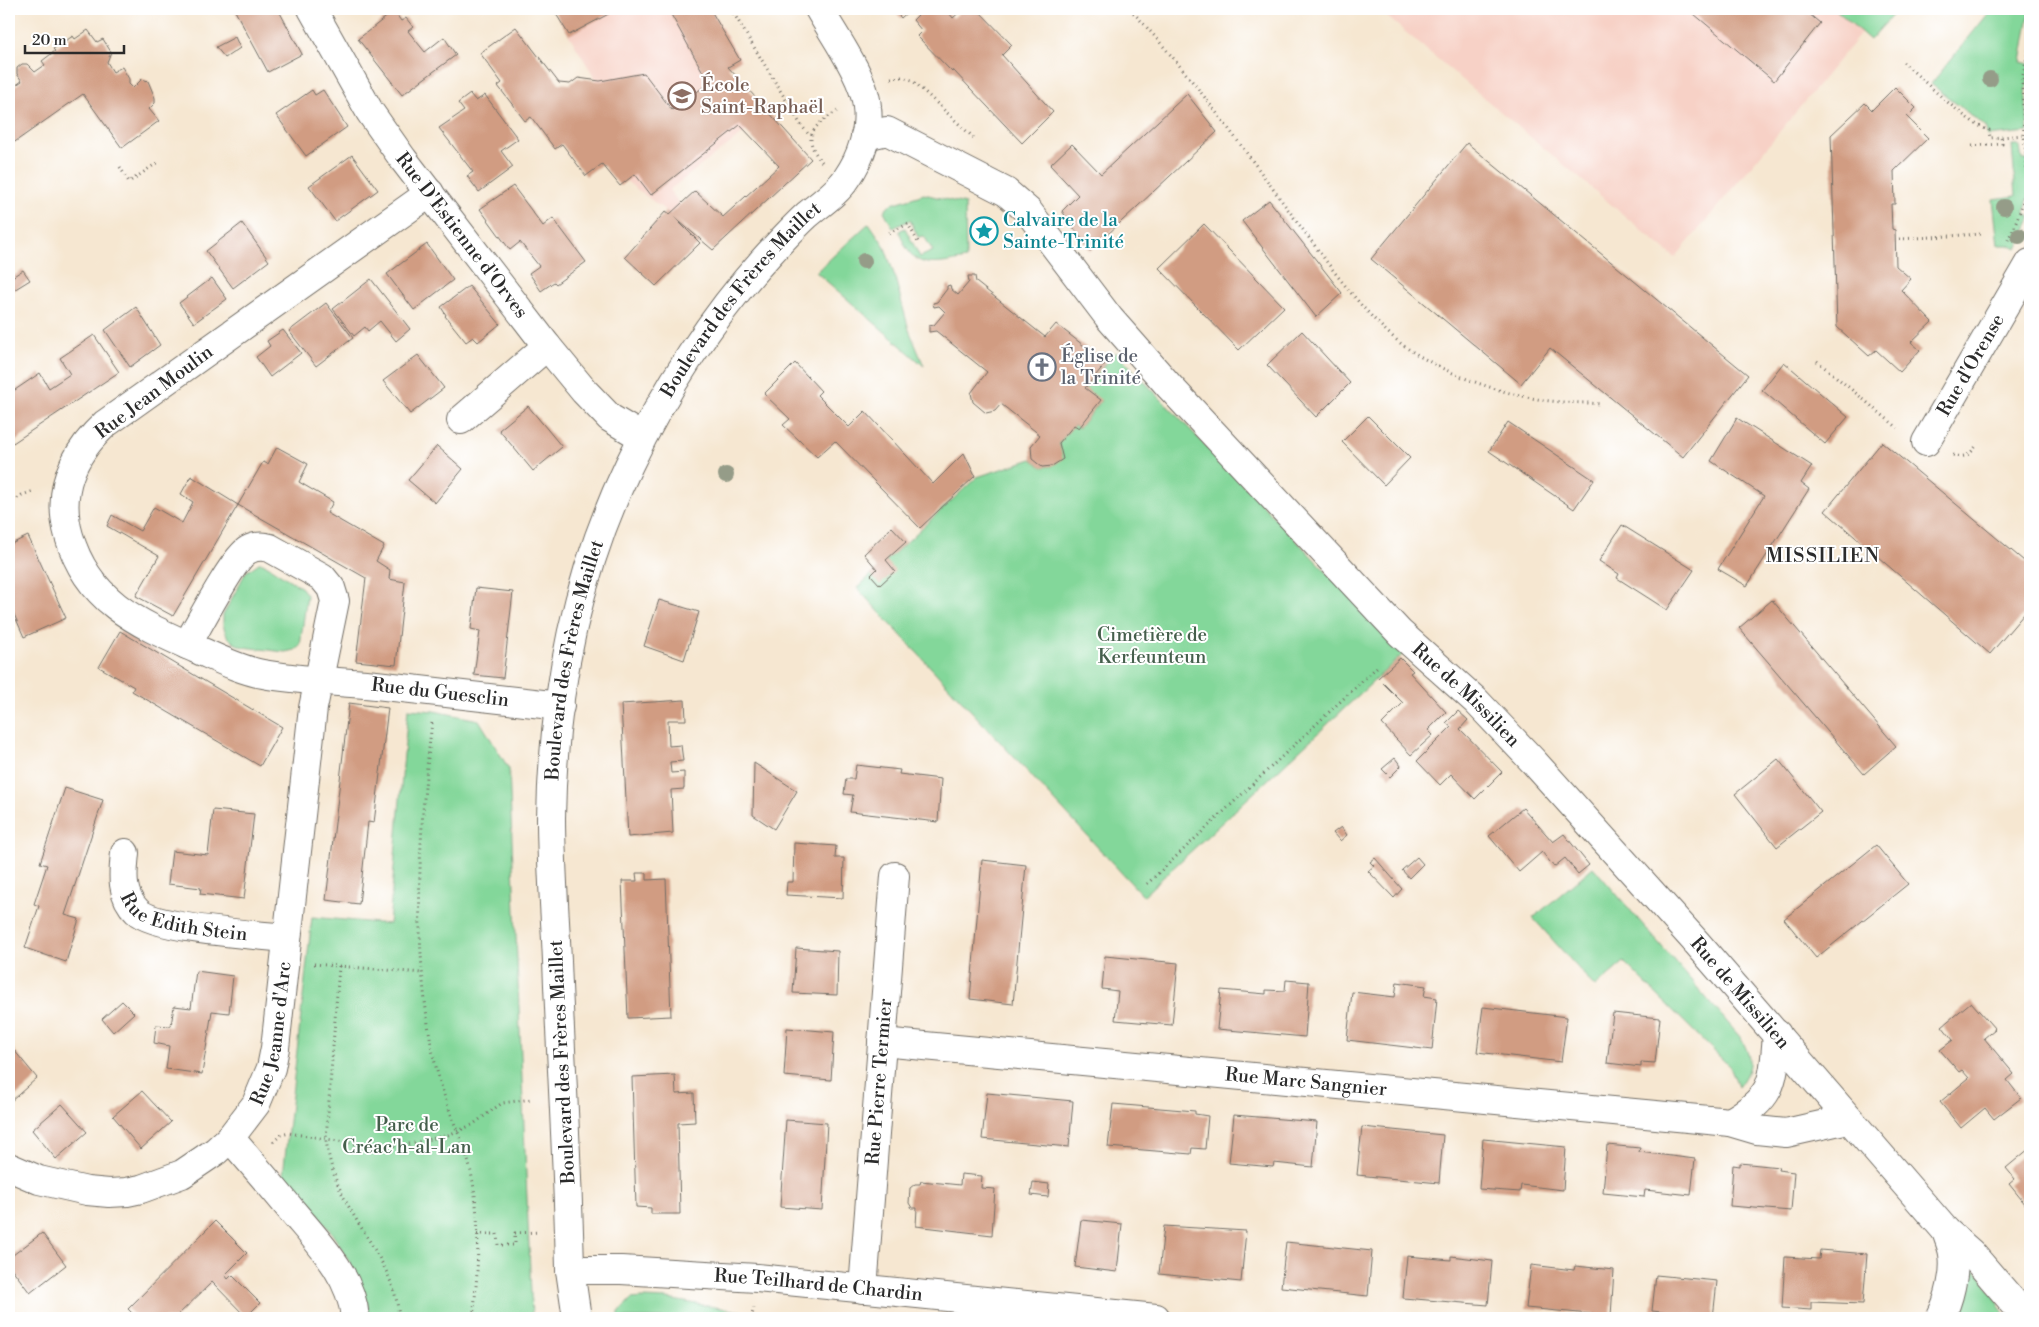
<svg xmlns="http://www.w3.org/2000/svg" width="2039" height="1327" viewBox="0 0 2039 1327" font-family="'Libre Bodoni',serif">
<style>
.built{fill:#f7d1c6}
.green{fill:#83d79a;stroke:#578162}
.building{fill:#d19c82}
.lines{fill:none;stroke-linecap:round;stroke-linejoin:round}
.minor-casing{stroke:#726d65;stroke-width:30}
.tertiary-casing{stroke:#726d65;stroke-width:30}
.path{stroke:#726d65;stroke-width:3;stroke-dasharray:1 4;stroke-linecap:butt}
.minor{stroke:#fff;stroke-width:28}
.tertiary{stroke:#fff;stroke-width:28}
.tree{fill:#959c88}
.labels{text-anchor:middle;dominant-baseline:central;stroke-width:4;stroke-linejoin:round;paint-order:stroke}
.education-label{font-size:19px;fill:#785e54;stroke:#fff;text-anchor:start}
.culture-label{font-size:19px;fill:#0d838f;stroke:#fff;text-anchor:start}
.street-label{font-size:19px;fill:#2b2b2b;stroke:#fff}
.worship-label{font-size:19px;fill:#5b616d;stroke:#fff;text-anchor:start}
.park-label{font-size:19px;fill:#455f4c;stroke:#fff}
.neighbourhood-label{font-size:20px;letter-spacing:1px;fill:#2b2b2b;stroke:#fff}
</style>
<rect width="100%" height="100%" fill="#fff"/>
<filter id="ink" filterUnits="userSpaceOnUse"><feTurbulence type="fractalNoise" baseFrequency=".02" numOctaves="2"/><feDisplacementMap in="SourceGraphic" scale="10" xChannelSelector="R" yChannelSelector="G"/><feConvolveMatrix kernelMatrix="1 2 1 2 8 2 1 2 1" color-interpolation-filters="sRGB"/></filter>
<filter id="wash" filterUnits="userSpaceOnUse"><feTurbulence type="fractalNoise" baseFrequency=".0096" numOctaves="4" result="noise"/><feDisplacementMap in="SourceGraphic" scale="20" xChannelSelector="R" yChannelSelector="G"/><feGaussianBlur stdDeviation="1.12" result="paint"/><feColorMatrix in="noise" values="0 0 0 0 0 0 0 0 0 0 0 0 0 0 0 0 0 1.4 0 .05"/><feComposite in="paint" operator="in"/></filter>
<g filter="url(#wash)">
<rect width="100%" height="100%" fill="#f6e7d1"/>
<g class="built">
<path d="M553,9h158l30,51 -13,7 42,46 -101,77 11,14 -10,10 -44,-33 -6,5 -18,-22 32,-24 -11,-29 -26,-30z"/>
<path d="M1378,9h456l28,23 -187,226z"/>
</g>
<g class="green">
<path d="M1835,9h63l-28,31z"/>
<path d="M1992,9h36l1,6 -8,47 8,2 -3,34 2,34 -41,4 -1,-9 -55,-43z"/>
<path d="M2012,146h8l2,14h8v30l-5,21 1,4 4,1v5l-13,28 -8,-4h-11l-5,-46 23,-3z"/>
<path d="M924,194l41,10 1,55c-19,3 -43,11 -56,-6 -5,-6 -8,-15 -11,-22l6,-3 15,29 13,-6 -9,-15 -6,1 -8,-17 -17,8 -9,-17 5,-6z"/>
<path d="M869,223l15,22 10,29 15,56 15,36 -108,-94z"/>
<path d="M1116,352l288,301 -261,243 -286,-308 120,-111 55,-18 10,8 10,-1 10,-7 -3,-16 15,-18 5,3 22,-27 -16,-13z"/>
<path d="M259,563h4l39,25 5,7 -7,51 -5,4 -10,2 -42,-5 -9,-4 -7,-7 -4,-11v-10l23,-43z"/>
<path d="M408,709l26,2 45,9 30,49 23,549h-162c-6,-47 -53,-110 -87,-143l29,-258 77,7z"/>
<path d="M1593,867l147,170c12,20 13,31 -2,50l-8,-20 -106,-105 -29,25 -62,-69z"/>
<path d="M1970,1261l34,50 -1,5 -4,2h-37l-4,-4 2,-31z"/>
<path d="M643,1298l24,1 84,14 61,5h-193v-6l12,-13z"/>
</g>
<g id="blocks">
<g class="building">
<path d="M234,9h44l24,45 -34,18z"/>
<path d="M553,9h65l-49,26z"/>
<path d="M668,9h42l30,51 -12,7 83,92 -98,91 -39,-33 26,26 -44,43 -31,-29 41,-46 4,3 25,-23 28,26 56,-51 -39,-41 -89,70 -16,-21 -15,12 -18,-22 -16,12 -24,-32 -7,5 -24,-32 -6,4 -27,-35 4,-3 -22,-30 36,-26 43,56 11,1 8,-6 22,3 44,-8 28,37 37,-27z"/>
<path d="M893,9h18l-10,9z"/>
<path d="M924,9h22l7,9 10,-9h14l35,36 -10,10 51,57 -31,31 -69,-73 -1,2 -35,-36 5,-5 -9,-11z"/>
<path d="M1688,9h115l17,14 -46,58z"/>
<path d="M394,11l7,10 5,-3 7,9 -5,4 17,21 19,-15 12,18 -54,40 -44,-56z"/>
<path d="M88,30l9,12 6,-3 8,13 -4,10 6,10 9,-5 7,12v5l4,4 9,-9 6,2 7,17v5l-6,6 10,12 -37,27 -39,-54 -74,52v-56l13,-9 -5,-7v-6l5,-4h5l8,8 10,-7 -3,-4 13,-10 -2,-2 20,-13 2,3z"/>
<path d="M235,37l5,11 -15,10 -9,-11z"/>
<path d="M1895,87l21,21 -9,9 21,21 -34,33 1,33h-4l1,25 3,1 1,36 15,13 -10,11 31,32 -21,20 9,8 -20,22 -24,-22 -7,6 -32,-29 -6,-192 34,-32 7,7z"/>
<path d="M312,90l3,5 8,-5 24,37 -41,29 -30,-41z"/>
<path d="M470,94l6,7 9,-6 33,44 -17,12 12,16 -34,25 -12,-16 6,-4 -34,-44 25,-17 -6,-8z"/>
<path d="M1187,94l30,38 -127,119 -28,-40 16,-16 -28,-30 22,-21 29,30z"/>
<path d="M1467,143l281,232 -65,82 -133,-109 -29,36 -150,-125z"/>
<path d="M352,155l26,35 -43,31 -26,-35z"/>
<path d="M513,186l30,40 10,-8 33,44 -30,22 -2,-2 -13,9 -12,-18 10,-7 -19,-24 -10,8 -30,-41z"/>
<path d="M1269,200l73,93 -26,24 -74,-96z"/>
<path d="M242,223l27,38 -36,27 -27,-37z"/>
<path d="M1204,224l80,83 -45,43 -80,-82z"/>
<path d="M427,244l26,36 -39,30 -27,-36z"/>
<path d="M23,270l7,10 -21,13v-14z"/>
<path d="M968,276h7l1,6 69,55 11,-13 50,39 -21,25 16,12 -22,28 -5,-3 -15,18 4,16 -11,7 -10,1 -10,-8 -1,-13 9,-11 -39,-31 -6,7 -9,2 -13,-11 -2,-9 16,-21 -51,-41 -7,1v-6l5,-1 11,-13 -6,-6 -5,1 -1,-4 4,-1 10,-13v-3l3,-1 1,4 7,6 11,-13z"/>
<path d="M212,278l15,21 -33,24 -15,-20z"/>
<path d="M371,279l39,50 -14,12 -16,-20 -12,10 -3,-4 -11,9 -21,-27z"/>
<path d="M469,286l31,38 -22,18 -5,-5 -7,5 -21,-26 1,-1 -5,-8z"/>
<path d="M326,303l27,35 -37,28 -27,-35z"/>
<path d="M136,307l24,38 -30,22 -25,-37z"/>
<path d="M283,330l18,23 -31,24 -14,-20 14,-11 -3,-5z"/>
<path d="M1302,331l48,52 -34,34 -49,-52z"/>
<path d="M94,335l25,37 -106,71 -4,-6v-43l31,-21 9,15 21,-14 -10,-16z"/>
<path d="M418,355l26,33 -34,26 -27,-33z"/>
<path d="M1784,362l64,55 -23,27 -63,-54z"/>
<path d="M795,363l26,28 -4,4 32,32 16,-16 68,73 31,-31 11,23 -55,52 -85,-87 -18,16 -34,-32 7,-6 -26,-25z"/>
<path d="M528,406l34,41 -29,24 -34,-41z"/>
<path d="M1368,416l42,42 -26,27 -42,-43z"/>
<path d="M1737,418l75,48 -11,17 8,6 -62,97 -29,-17 46,-73 -53,-35z"/>
<path d="M1508,422l86,58 -20,29 -85,-58z"/>
<path d="M1882,442l148,124v41l-40,47 -165,-143z"/>
<path d="M437,446l26,23 -28,34 -27,-23z"/>
<path d="M277,447l31,17 -9,18 34,20 -6,11 57,33 -8,15 14,9 -1,9 16,3 -9,83 -40,-4 10,-83 -128,-73 25,-43 5,2z"/>
<path d="M191,476l47,29 -65,111 -37,-20 23,-40 -52,-30 5,-11 28,16 14,-24 28,16 11,-21 -12,-8z"/>
<path d="M1622,525l72,45 -27,40 -50,-32 2,-4 -20,-13z"/>
<path d="M892,527l14,15 -20,18 9,11 -15,14 -9,-10 6,-6 -13,-15z"/>
<path d="M28,536l38,82 -42,19 -15,-34v-58z"/>
<path d="M476,588l37,4 -10,86 -29,-3 6,-44 -9,-2z"/>
<path d="M659,600l40,12 -15,48 -40,-14z"/>
<path d="M1772,600l124,146 -32,28 -125,-146z"/>
<path d="M120,631l162,96 -22,39 -128,-75 2,-4 -35,-20z"/>
<path d="M1400,658l13,13 -3,2 36,39 -18,18 5,5 -22,20 -29,-31 21,-21 -25,-25z"/>
<path d="M685,700l1,20h-18l1,26 12,-1 2,16 -13,1 1,11 13,-1v17l-13,1 2,43 -45,4 -7,-133z"/>
<path d="M349,703l39,5 -14,115 -6,-1 -9,82 -33,-4z"/>
<path d="M1458,711l10,9 -8,9 42,43 -27,27 -24,-25 -11,11 -23,-24 34,-34 -5,-4z"/>
<path d="M1395,758l6,8 -11,11 -8,-8z"/>
<path d="M1778,759l43,53 -44,35 -42,-53z"/>
<path d="M754,763l43,28 -23,38 -21,-14z"/>
<path d="M856,765l44,5 -1,4 42,5 -3,43 -88,-10 3,-17 -9,-1 2,-15h8z"/>
<path d="M65,788l38,12 -38,115 14,4 -13,43 -41,-14 14,-42 -5,-2 13,-39 -7,-2z"/>
<path d="M1523,808l30,34 11,-8 25,31 -11,9 -13,-16 -11,9 -12,-15 -23,20 -30,-36z"/>
<path d="M213,810l41,4 -10,85 -44,-5 1,-6 -33,-4 4,-33 36,4z"/>
<path d="M1341,827l6,8 -7,6 -7,-8z"/>
<path d="M794,843l42,3 -1,12h9l-1,40 -57,-3 1,-13h6z"/>
<path d="M1876,845l32,39 -92,74 -32,-39z"/>
<path d="M1417,857l6,7 -14,14 -7,-8z"/>
<path d="M1375,858l27,31 -8,9 -26,-27 6,-5 -4,-4z"/>
<path d="M982,860l44,5 -13,139 -43,-5z"/>
<path d="M636,873h11v7l19,-1 5,137 -43,2 -6,-137h15z"/>
<path d="M796,948l42,3 -1,44 -44,-2z"/>
<path d="M1105,956l73,7 -6,62 -57,-5 3,-29 -16,-2z"/>
<path d="M196,971l37,5 -4,37 -17,-2 -10,63 -36,-5 3,-23 -15,-3 2,-18 15,1 3,-20 17,2z"/>
<path d="M1286,980l23,2 -4,55 -88,-8 4,-39 45,4v-4l19,1z"/>
<path d="M1397,982l29,4 -2,10 13,2 -5,52 -85,-10 5,-48 43,5z"/>
<path d="M122,1001l12,12 -21,19 -11,-13z"/>
<path d="M1971,1002l24,27 -11,9 30,36 -7,6 14,18 -27,21 -9,-11 -24,20 -21,-26 29,-24 -7,-8 -3,2 -19,-22 13,-10 -11,-14z"/>
<path d="M1483,1007l84,10 -6,45 -84,-10z"/>
<path d="M1613,1013l47,5 -5,45 -14,-1v5l-34,-4z"/>
<path d="M787,1028l47,4 -3,48 -47,-4z"/>
<path d="M9,1044l28,34 -28,25z"/>
<path d="M675,1075l1,19 18,-1 1,29 -17,1 2,91h-29v-6l-15,-1 -4,-130z"/>
<path d="M142,1091l29,31 -30,27 -28,-33z"/>
<path d="M987,1093l86,8 -4,46 -87,-8z"/>
<path d="M62,1104l25,28 -31,27 -24,-29z"/>
<path d="M1113,1104l82,7v3l13,2 -3,33 -13,-1 -1,6 -83,-7z"/>
<path d="M1234,1115l83,7 -4,45 -39,-4 -1,4 -44,-4z"/>
<path d="M786,1120l41,3 -5,87 -42,-3z"/>
<path d="M1362,1127l81,8 -4,48 -82,-8z"/>
<path d="M1483,1139l83,8 -3,43 -42,-5 -1,7 -41,-3z"/>
<path d="M1607,1145l33,3 -1,4 56,7 -4,36 -46,-5 -1,7 -41,-4z"/>
<path d="M2030,1148v62l-21,-26 6,-5 -9,-11z"/>
<path d="M1740,1163l39,4 -1,3 16,2 -3,39 -61,-5 3,-41 7,1z"/>
<path d="M961,1174l21,2 -1,12 14,1 -3,46 -76,-9 1,-18h-5l-3,-5 1,-15 5,-4h5l1,-3 39,4z"/>
<path d="M1033,1182l16,2 -1,13 -17,-2z"/>
<path d="M1081,1220l41,4 -5,48 -42,-5z"/>
<path d="M215,1221l32,32 -22,22 3,4 4,-4 28,28 -14,14 -34,-35 -37,36h-38l-9,-9z"/>
<path d="M1164,1226l82,5 -5,51 -82,-8z"/>
<path d="M42,1233l24,32 -36,28 -21,-28v-7z"/>
<path d="M1286,1242l86,9 -4,45 -87,-9z"/>
<path d="M1820,1250l47,4 -4,50 -52,-2v8l-29,-2 3,-51 34,2z"/>
<path d="M1407,1256l44,4v-4l41,5 -4,44 -85,-7z"/>
<path d="M1531,1265l43,5 1,-4 39,4 -3,46 -85,-8z"/>
<path d="M1656,1275l61,6 -4,37 -61,-7z"/>
</g>
</g>
</g>
<g filter="url(#ink)">
<use href="#blocks" fill-opacity="0" stroke="#726d65" stroke-width="1"/>
<g class="lines">
<g class="minor-casing">
<g id="minor">
<path id="s1" d="M312,9l58,103 33,47 144,187 37,45 26,27 32,19"/>
<path id="s2" d="M865,136l22,-5 119,61 22,19 82,108 60,68 230,246 76,68 57,60 164,182 249,288 25,22 56,65"/>
<path id="s3" d="M430,193l-325,231c-33,31 -49,67 -36,112 19,66 69,87 127,113 21,9 44,21 67,25 37,7 75,7 113,11 61,7 122,14 184,21"/>
<path d="M461,420l86,-74"/>
<path id="s4" d="M1926,442l104,-179"/>
<path id="s5" d="M125,853c-2,20 -5,42 12,58 18,18 120,24 150,27"/>
<path id="s6" d="M882,1042l848,80 27,8 29,3 62,-14"/>
<path d="M1730,1122c45,-26 43,-40 47,-88"/>
<path d="M230,1138c21,24 42,48 62,73 26,31 60,65 63,107"/>
<path id="s7" d="M9,1167l30,13 48,11 22,2 18,-1 14,-3 41,-15 34,-23 14,-13 26,-34 15,-36 4,-20 38,-340 22,-107 -4,-13 -9,-11 -52,-29c-7,-2 -15,-2 -22,2 -14,7 -51,78 -61,95"/>
<path id="s8" d="M863,1289l32,-413"/>
<path d="M1940,1318c9,-17 16,-45 13,-64 -1,-8 -5,-16 -7,-23"/>
</g>
</g>
<g class="tertiary-casing">
<g id="tertiary">
<path id="s9" d="M570,1270h51l136,8 399,40"/>
<path id="s10" d="M577,1318l-7,-48c-2,-103 -9,-206 -13,-309 -2,-47 -6,-96 -6,-143 2,-122 25,-243 78,-353 35,-74 84,-150 140,-211 12,-13 24,-26 38,-39 13,-11 30,-22 40,-37 14,-20 23,-47 20,-71 -2,-29 -34,-73 -48,-98"/>
</g>
</g>
<g class="path">
<path d="M731,9l70,116 9,11"/>
<path d="M1130,9c62,66 114,141 168,214 30,40 68,96 109,125 37,25 86,43 130,51 21,4 42,3 64,5"/>
<path d="M1903,62c17,15 67,64 86,68l1,8 34,-3c5,47 4,62 -16,105"/>
<path d="M891,78l11,-1 10,3 63,59"/>
<path d="M2024,135l-2,-55 8,-38"/>
<path d="M1972,146l30,-2 -1,-7"/>
<path d="M822,162c-22,-26 -8,-36 15,-51"/>
<path d="M120,167l9,15 31,-21"/>
<path d="M889,233l19,-9 10,18"/>
<path d="M1899,239l82,-5"/>
<path d="M1817,361l81,67"/>
<path d="M1953,455c13,4 17,-1 24,-10"/>
<path d="M9,504l13,-9 12,-4"/>
<path d="M432,723c-13,103 -19,211 -2,314 4,27 12,54 22,80 4,12 10,24 14,36 16,53 13,111 7,165"/>
<path d="M1147,884l232,-219"/>
<path d="M314,964l109,9"/>
<path d="M339,966l-13,173c2,17 6,32 13,48 19,44 57,81 60,131"/>
<path d="M273,1142l8,-7 8,-2 74,12 37,1 48,-11 24,-10 30,-22 30,-4"/>
<path d="M477,1234h20l1,11h17v-12l24,-1"/>
<path d="M751,1318l3,-10"/>
</g>
<use href="#minor" class="minor"/>
<use href="#tertiary" class="tertiary"/>
</g>
<g class="tree">
<circle cx="1990" cy="79" r="8"/>
<circle cx="2004" cy="207" r="8"/>
<circle cx="2019" cy="236" r="8"/>
<circle cx="864" cy="261" r="8"/>
<circle cx="726" cy="475" r="8"/>
</g>
</g>
<defs>
<g id="school-ring" transform="scale(1.4375)"><circle r="9.5" fill="#fff" stroke="#8d6e63" stroke-width="1.5"/><path d="M0-5L7-2L0 1L-7-2ZM-4 1L0 2.5L4 1V4Q0 6-4 4Z" fill="#8d6e63"/></g>
<g id="sight-ring" transform="scale(1.4375)"><circle r="9.5" fill="#fff" stroke="#0f9aa8" stroke-width="1.5"/><path d="M0-6L1.8-2.2L6-1.7L2.9 1.2L3.7 5.4L0 3.3L-3.7 5.4L-2.9 1.2L-6-1.7L-1.8-2.2Z" fill="#0f9aa8"/></g>
<g id="church-ring" transform="scale(1.4375)"><circle r="9.5" fill="#fff" stroke="#6b7280" stroke-width="1.5"/><path d="M-1.2-6h2.4v3.5h3.3v2.4h-3.3V6h-2.4V-.1h-3.3v-2.4h3.3Z" fill="#6b7280"/></g>
</defs>
<g fill-rule="evenodd">
<use href="#school-ring" x="682" y="96"/>
<use href="#sight-ring" x="984" y="231"/>
<use href="#church-ring" x="1042" y="367"/>
</g>
<g class="labels">
<g class="education-label">
<text x="701" y="85">École<tspan x="701" dy="22">Saint-Raphaël</tspan></text>
</g>
<g class="culture-label">
<text x="1003" y="220">Calvaire de la<tspan x="1003" dy="22">Sainte-Trinité</tspan></text>
</g>
<g class="street-label">
<text stroke="none"><textPath href="#s1" startOffset="272">Rue D'Estienne d'Orves</textPath></text>
<text stroke="none"><textPath href="#s10" startOffset="1066">Boulevard des Frères Maillet</textPath></text>
<text stroke="none"><textPath href="#s4" startOffset="89">Rue d'Orense</textPath></text>
<text transform="translate(154 392) rotate(-37)">Rue Jean Moulin</text>
<text stroke="none"><textPath href="#s10" startOffset="661">Boulevard des Frères Maillet</textPath></text>
<text stroke="none"><textPath href="#s3" startOffset="950">Rue du Guesclin</textPath></text>
<text stroke="none"><textPath href="#s2" startOffset="839">Rue de Missilien</textPath></text>
<text stroke="none"><textPath href="#s5" startOffset="108">Rue Edith Stein</textPath></text>
<text stroke="none"><textPath href="#s2" startOffset="1244">Rue de Missilien</textPath></text>
<text stroke="none"><textPath href="#s7" startOffset="356">Rue Jeanne d'Arc</textPath></text>
<text transform="translate(562 1062) rotate(-93)">Boulevard des Frères Maillet</text>
<text stroke="none"><textPath href="#s8" startOffset="208">Rue Pierre Termier</textPath></text>
<text stroke="none"><textPath href="#s6" startOffset="426">Rue Marc Sangnier</textPath></text>
<text stroke="none"><textPath href="#s9" startOffset="249">Rue Teilhard de Chardin</textPath></text>
</g>
<g class="worship-label">
<text x="1061" y="356">Église de<tspan x="1061" dy="22">la Trinité</tspan></text>
</g>
<g class="park-label">
<text x="1152" y="635">Cimetière de<tspan x="1152" dy="22">Kerfeunteun</tspan></text>
<text x="407" y="1125">Parc de<tspan x="407" dy="22">Créac'h-al-Lan</tspan></text>
</g>
<g class="neighbourhood-label">
<text x="1823" y="556">MISSILIEN</text>
</g>
</g>
<rect width="2039" height="1327" fill="none" stroke="#fff" stroke-width="30"/>
<path d="M25 45v8h99v-8" fill="none" stroke="#2b2b2b" stroke-width="2.5"/>
<text x="32" y="45" font-size="15" fill="#2b2b2b" stroke="#ffffff" stroke-width="4" paint-order="stroke">20 m</text>
</svg>
